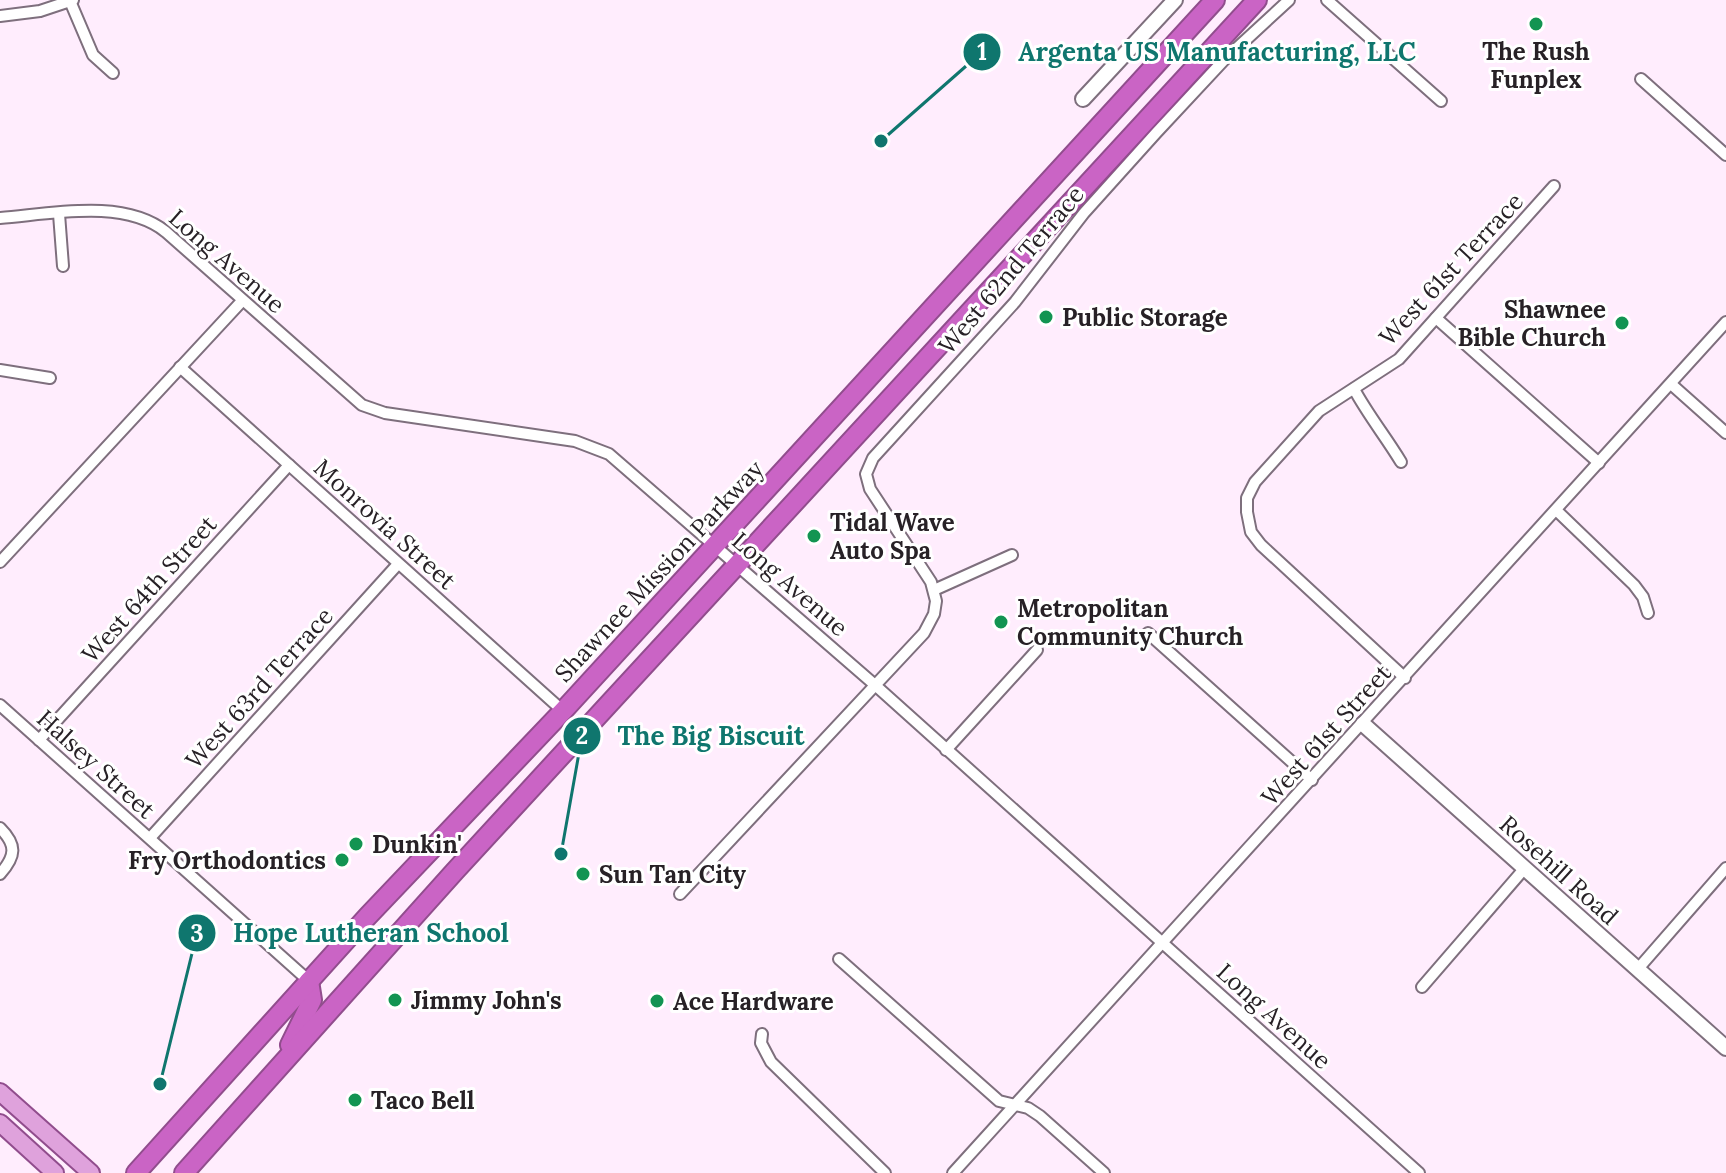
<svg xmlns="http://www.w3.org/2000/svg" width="1726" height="1173" viewBox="0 0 1726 1173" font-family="Lora,serif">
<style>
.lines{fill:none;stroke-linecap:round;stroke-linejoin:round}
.street-casing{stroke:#7e6f7d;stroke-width:14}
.secondary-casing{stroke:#7e6f7d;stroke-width:18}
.primary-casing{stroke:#914d8d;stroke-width:20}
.highway-casing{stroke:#914d8d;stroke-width:22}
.street{stroke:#fff;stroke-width:10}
.secondary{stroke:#fff;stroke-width:14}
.primary{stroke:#dfa2dc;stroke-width:16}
.highway{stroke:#ca64c5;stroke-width:18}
.poi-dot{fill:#129452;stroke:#fff;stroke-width:3}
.labels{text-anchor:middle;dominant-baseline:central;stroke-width:6;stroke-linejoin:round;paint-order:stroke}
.poi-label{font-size:24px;font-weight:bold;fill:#272126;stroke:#fff;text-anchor:start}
.street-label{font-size:24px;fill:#272126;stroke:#fff}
.leader{fill:none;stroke:#0f766e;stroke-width:3}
.callout-dot{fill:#0f766e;stroke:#fff;stroke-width:3}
.mark-label{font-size:24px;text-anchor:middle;font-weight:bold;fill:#fff}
.callout-label{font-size:26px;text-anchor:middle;font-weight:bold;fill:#0f766e;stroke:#fff;stroke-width:6;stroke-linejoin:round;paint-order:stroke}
</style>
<rect width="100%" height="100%" fill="#ffedfd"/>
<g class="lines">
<g class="street-casing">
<g id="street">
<path d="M1327,0l114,101"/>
<path d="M70,1l23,54 20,18"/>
<path d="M0,16l40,-5 33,-11"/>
<path d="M1641,79l85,76"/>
<path d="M59,214l4,52"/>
<path d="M0,218c51,-4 124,-20 166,14l196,173 23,8 190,28 34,13 266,231 544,488"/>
<path d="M1436,318l163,145"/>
<path d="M180,367l383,344"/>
<path d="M0,370l50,8"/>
<path d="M1671,384l55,49"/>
<path d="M1354,389c14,26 32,48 47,73"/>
<path d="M1557,511l77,74 9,12 5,16"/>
<path d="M0,562l242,-261"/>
<path d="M934,590l78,-35"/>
<path d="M1148,633l164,147"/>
<path d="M1405,678l-144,-133 -10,-13 -4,-20v-14l8,-16 64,-71 80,-52 155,-173"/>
<path d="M0,705l309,276"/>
<path d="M39,740l250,-275"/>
<path d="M946,750l91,-100"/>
<path d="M0,828c17,17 16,28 0,46"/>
<path d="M150,838l248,-274"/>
<path d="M680,894l244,-261 10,-19 2,-13 -5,-19 -61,-93 -4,-15 7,-16 142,-156 69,-89 72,-80 68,-73 65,-60"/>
<path d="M839,959l160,142 29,7 12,8 64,57"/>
<path d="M1637,970l89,-102"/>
<path d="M1422,987l102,-118"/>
<path d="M762,1034l-1,9 10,19 114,111"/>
<path d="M953,1173l773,-851"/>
</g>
</g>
<g class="secondary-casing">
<g id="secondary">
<path d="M1083,99l92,-99"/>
<path d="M1363,724l363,324"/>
</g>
</g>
<g class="primary-casing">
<g id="primary">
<path d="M0,1092l91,81"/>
<path d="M0,1123l55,50"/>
</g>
</g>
<g class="highway-casing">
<g id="highway">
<path d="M290,1045l22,-45 -3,-19"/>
<path d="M136,1173l231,-256 196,-206 652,-711"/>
<path d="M184,1173l271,-302 802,-871"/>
</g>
</g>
<use href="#street" class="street"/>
<use href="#secondary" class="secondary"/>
<use href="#primary" class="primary"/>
<use href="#highway" class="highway"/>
</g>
<g class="poi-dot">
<circle cx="1536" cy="24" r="8"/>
<circle cx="1046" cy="317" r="8"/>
<circle cx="1622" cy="323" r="8"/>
<circle cx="814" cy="536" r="8"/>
<circle cx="1001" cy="622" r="8"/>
<circle cx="356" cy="844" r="8"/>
<circle cx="342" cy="860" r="8"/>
<circle cx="583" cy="874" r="8"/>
<circle cx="395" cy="1000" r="8"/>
<circle cx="657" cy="1001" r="8"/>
<circle cx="355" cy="1100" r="8"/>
</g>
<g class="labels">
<g class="poi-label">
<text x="1536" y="51" text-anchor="middle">The Rush<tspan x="1536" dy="28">Funplex</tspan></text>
<text x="1606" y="309" text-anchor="end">Shawnee<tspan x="1606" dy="28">Bible Church</tspan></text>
<text x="1062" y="317">Public Storage</text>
<text x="830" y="522">Tidal Wave<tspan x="830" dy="28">Auto Spa</tspan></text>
<text x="1017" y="608">Metropolitan<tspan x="1017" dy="28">Community Church</tspan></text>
<text x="372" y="844">Dunkin'</text>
<text x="326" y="860" text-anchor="end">Fry Orthodontics</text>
<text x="599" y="874">Sun Tan City</text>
<text x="411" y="1000">Jimmy John's</text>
<text x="673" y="1001">Ace Hardware</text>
<text x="371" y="1100">Taco Bell</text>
</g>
<g class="street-label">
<text transform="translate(227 261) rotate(41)">Long Avenue</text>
<text transform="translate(1451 269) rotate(-47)">West 61st Terrace</text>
<text transform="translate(1011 270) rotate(-50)">West 62nd Terrace</text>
<text transform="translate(385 524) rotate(42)">Monrovia Street</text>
<text transform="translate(659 571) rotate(-47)">Shawnee Mission Parkway</text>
<text transform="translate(790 584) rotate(41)">Long Avenue</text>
<text transform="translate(149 589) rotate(-48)">West 64th Street</text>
<text transform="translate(259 688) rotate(-48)">West 63rd Terrace</text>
<text transform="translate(1326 735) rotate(-48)">West 61st Street</text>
<text transform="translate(96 764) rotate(42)">Halsey Street</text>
<text transform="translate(1559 870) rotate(42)">Rosehill Road</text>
<text transform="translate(1274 1016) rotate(42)">Long Avenue</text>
</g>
</g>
<path class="leader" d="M881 141L982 52M561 854L582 736M160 1084L197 933"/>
<g class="callout-dot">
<circle cx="881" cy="141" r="8"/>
<circle cx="561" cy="854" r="8"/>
<circle cx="160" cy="1084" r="8"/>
<circle cx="982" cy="52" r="20"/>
<circle cx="582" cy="736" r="20"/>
<circle cx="197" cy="933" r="20"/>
</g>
<g class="mark-label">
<text x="982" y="60">1</text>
<text x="582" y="744">2</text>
<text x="197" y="942">3</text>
</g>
<g class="callout-label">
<text x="1217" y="61">Argenta US Manufacturing, LLC</text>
<text x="711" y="745">The Big Biscuit</text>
<text x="371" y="942">Hope Lutheran School</text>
</g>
</svg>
